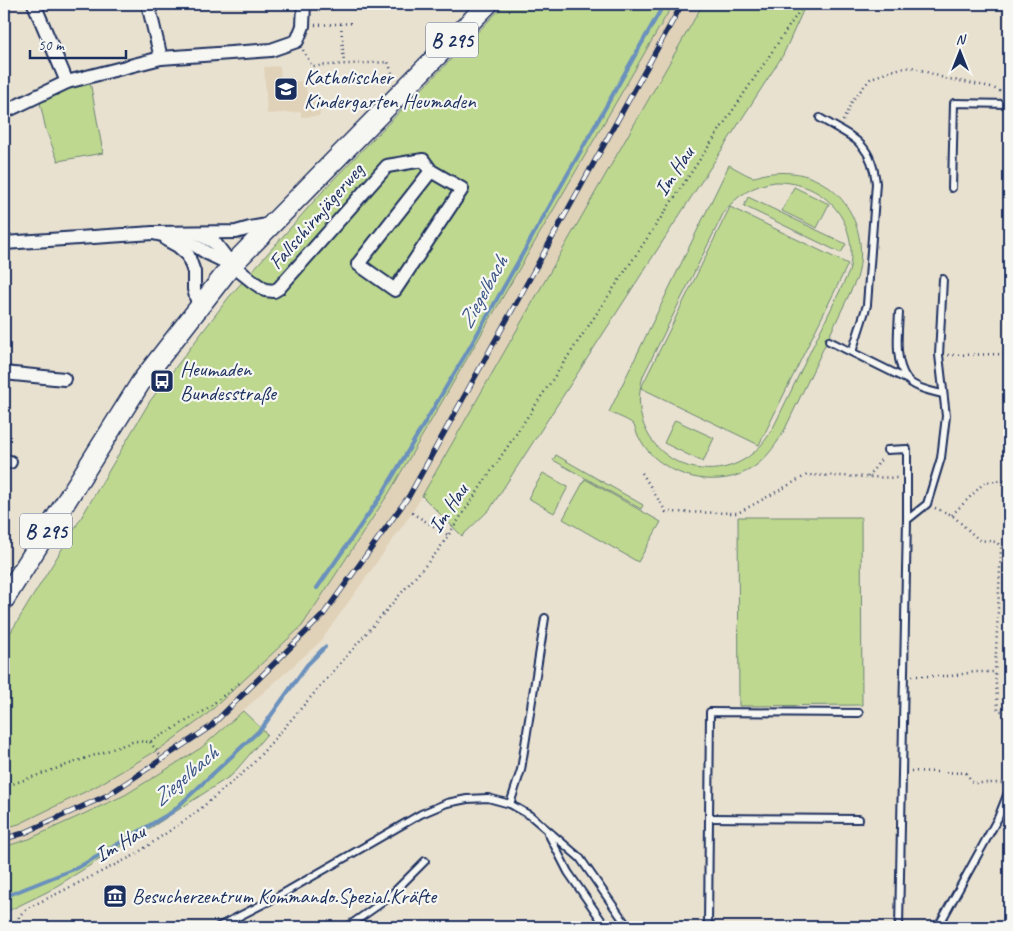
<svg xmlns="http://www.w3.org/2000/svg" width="1013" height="931" viewBox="0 0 1013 931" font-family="Caveat,sans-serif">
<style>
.built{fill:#e0d2b8}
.green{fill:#bed88f;stroke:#6c8476;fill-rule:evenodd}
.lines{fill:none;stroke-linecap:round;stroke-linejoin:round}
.stream{stroke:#6a90bd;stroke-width:4}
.lane-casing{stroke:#1b2f5e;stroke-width:10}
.street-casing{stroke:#1b2f5e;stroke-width:16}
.primary-casing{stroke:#1b2f5e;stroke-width:22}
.path{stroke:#1b2f5e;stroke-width:2.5;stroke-dasharray:1 4;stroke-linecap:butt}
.lane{stroke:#f6f6f2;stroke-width:6}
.street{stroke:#f6f6f2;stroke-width:12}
.primary{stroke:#f6f6f2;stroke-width:19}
.rail-casing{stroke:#1b2f5e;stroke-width:5.5}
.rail{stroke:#f6f6f2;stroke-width:4;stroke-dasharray:11;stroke-linecap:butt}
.labels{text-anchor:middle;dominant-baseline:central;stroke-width:4.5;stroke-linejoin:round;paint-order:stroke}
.shield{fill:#f6f6f2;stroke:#5d6b8a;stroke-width:1}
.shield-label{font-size:20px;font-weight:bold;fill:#1b2f5e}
.poi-label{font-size:21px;fill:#1b2f5e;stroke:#f6f6f2;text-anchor:start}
.street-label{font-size:21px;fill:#1b2f5e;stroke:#f6f6f2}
.water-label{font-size:22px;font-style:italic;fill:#3c5786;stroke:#f6f6f2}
</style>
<rect width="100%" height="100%" fill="#e9e1d0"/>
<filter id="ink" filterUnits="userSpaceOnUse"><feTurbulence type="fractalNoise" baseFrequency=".02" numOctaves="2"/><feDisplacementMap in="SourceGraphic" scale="10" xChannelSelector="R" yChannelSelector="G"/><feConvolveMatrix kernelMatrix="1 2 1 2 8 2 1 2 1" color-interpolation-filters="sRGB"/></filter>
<g filter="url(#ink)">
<g class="built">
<path d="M673,4h30l-291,509 -92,129 -119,106 -76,47 -96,44 -25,8v-19l15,-4 76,-37 66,-39 141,-122 84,-127z"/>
<path d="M280,66l1,16 25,-1 1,17 12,-1 1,19 -19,1v-5l-34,2 -3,-47z"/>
</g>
<g class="green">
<path d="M505,4h168l-284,489 -87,133 -98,91 -43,31 -66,39 -76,37 -15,4v-185l74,-120 72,-122 79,-104 102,-115z"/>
<path d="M703,4h103l-23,51 -293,454 -28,27 -40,-40z"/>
<path d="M90,81l13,72 -45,8 -12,-31 -7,-32 29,-12z"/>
<path d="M729,165c6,3 19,11 24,12 3,0 8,-2 12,-3 11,-2 23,-2 34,0 48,10 71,60 58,104l-73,153c-7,12 -15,24 -26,33 -30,24 -75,18 -103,-6 -7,-6 -13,-15 -18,-24 -1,-3 -2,-8 -4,-10 -6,-5 -18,-9 -24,-12zM775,182c51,-1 85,41 74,90l-76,156c-43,80 -155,34 -130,-52l81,-164c13,-17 30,-27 51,-30z"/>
<path d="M794,187l35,17 -12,24 -35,-17z"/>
<path d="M748,197l98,47 -5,9 -97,-47z"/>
<path d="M730,207l118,57 -89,181 -118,-57z"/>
<path d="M675,420l39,18 -11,24 -39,-19z"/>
<path d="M556,455l87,50 -2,4 -88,-49z"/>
<path d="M543,473l25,14 -14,26 -26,-15z"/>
<path d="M585,479l76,43 -23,40 -75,-43z"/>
<path d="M738,517h123l1,188 -123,1z"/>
<path d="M243,711l24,23 -35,41 -80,52 -105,65 -43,21v-66l25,-8 96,-44 76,-47z"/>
</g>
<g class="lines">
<g class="stream">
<path d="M317,588l64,-92 86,-144 197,-348"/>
<path d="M4,897l75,-30 93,-55 90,-84 45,-63 18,-18"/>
</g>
<g class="lane-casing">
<g id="lane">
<path d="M820,118c33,20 51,23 56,65l-9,122 -15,47"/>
<path d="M952,188l2,-85 55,1"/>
<path d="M899,313c-1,20 -5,48 8,66 7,9 26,13 36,15"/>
<path d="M829,341l79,39"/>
<path d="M887,450l20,-1v71"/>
<path d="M510,804l11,-34 24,-152"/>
<path d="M710,818l149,1"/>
<path d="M548,833l20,39 38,55"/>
<path d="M218,927l57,-29 146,-84 26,-11 20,-4 21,-1 22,6 21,12 49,42 48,69"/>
<path d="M347,927l40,-28 38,-38"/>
<path d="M708,927l2,-215 149,1"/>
<path d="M899,927l8,-407 20,-16 14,-46 5,-42 -7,-61 4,-76"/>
<path d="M938,927l60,-109 11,-28"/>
</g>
</g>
<g class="street-casing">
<g id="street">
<path d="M34,4l33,78"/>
<path d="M148,4l13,54"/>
<path d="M4,112l63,-30 94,-24 110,-8 26,-9 6,-15 1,-22"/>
<path d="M153,233l35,8 19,12 25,12 20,16 13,9 9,1 5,-3 108,-122 36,-6 8,11 31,18 -67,101 -37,-26 73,-93"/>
<path d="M197,233l18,10 16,21"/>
<path d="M167,240l11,6 10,9 6,17v17l5,19"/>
<path d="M4,243l149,-10 83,-1 14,-4 23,-4"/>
<path d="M4,373l60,6"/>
<path d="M4,462h6"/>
</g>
</g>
<g class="primary-casing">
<path id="primary" d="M4,600l137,-218 91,-117 256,-261"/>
</g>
<g class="path">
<path d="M341,24l3,40"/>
<path d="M315,25l39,-2"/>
<path d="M303,50l9,16 76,-4 6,16"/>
<path d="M843,121l9,-20 19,-23 27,-9 14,-2 32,11 47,9 15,7"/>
<path d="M948,355l61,-1"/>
<path d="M642,473l24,39 72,1 69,-38 92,3"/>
<path d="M868,477l14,-19"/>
<path d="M935,508l17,7 27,25 18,2 4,6 -6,124"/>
<path d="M412,513l36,22"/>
<path d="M952,515l33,-33 24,-2"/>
<path d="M912,676h39l23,-4h21l3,39h11"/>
<path d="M150,742l12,16"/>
<path d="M911,771l55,2 7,10h30"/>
<path d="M4,787l131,-46 15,1 54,-31 38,-30"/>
<path d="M20,927l-2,-2 1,-9 7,-7 107,-53 61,-42 56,-47 187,-215 367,-548"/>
</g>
<use href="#lane" class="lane"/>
<use href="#street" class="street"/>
<use href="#primary" class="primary"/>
<g class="rail-casing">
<path id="rail" d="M4,839l20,-6 84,-38 102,-68 113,-112 86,-119 273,-492"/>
</g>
<use href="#rail" class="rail"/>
</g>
</g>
<defs>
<g id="school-square" transform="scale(1.25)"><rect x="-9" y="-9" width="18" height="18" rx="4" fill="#1b2f5e" stroke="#f6f6f2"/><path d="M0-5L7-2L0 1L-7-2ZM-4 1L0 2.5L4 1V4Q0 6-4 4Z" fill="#fff"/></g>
<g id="bus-square" transform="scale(1.25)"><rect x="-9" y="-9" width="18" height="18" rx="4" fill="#1b2f5e" stroke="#f6f6f2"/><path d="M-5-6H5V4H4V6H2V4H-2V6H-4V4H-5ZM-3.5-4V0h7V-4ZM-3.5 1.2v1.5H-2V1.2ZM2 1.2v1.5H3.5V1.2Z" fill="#fff"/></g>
<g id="museum-square" transform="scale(1.25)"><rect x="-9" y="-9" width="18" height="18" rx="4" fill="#1b2f5e" stroke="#f6f6f2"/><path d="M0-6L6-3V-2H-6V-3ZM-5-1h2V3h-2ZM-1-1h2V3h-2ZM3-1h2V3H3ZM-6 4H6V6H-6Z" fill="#fff"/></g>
</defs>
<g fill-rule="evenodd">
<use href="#school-square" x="286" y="89"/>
<use href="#bus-square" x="162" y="381"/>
<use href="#museum-square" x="115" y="896"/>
</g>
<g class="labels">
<g class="shield">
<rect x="426" y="22.5" width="52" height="35" rx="4"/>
<rect x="20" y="513.5" width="52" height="35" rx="4"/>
</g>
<g class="shield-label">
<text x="452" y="40">B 295</text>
<text x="46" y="531">B 295</text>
</g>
<g class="poi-label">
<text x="304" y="77">Katholischer<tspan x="304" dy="24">Kindergarten Heumaden</tspan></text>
<text x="180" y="369">Heumaden<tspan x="180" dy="24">Bundesstraße</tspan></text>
<text x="132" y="896">Besucherzentrum Kommando.Spezial.Kräfte</text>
</g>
<g class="street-label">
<text transform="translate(674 171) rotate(-56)">Im Hau</text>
<text transform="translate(316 216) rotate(-49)">Fallschirmjägerweg</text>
<text transform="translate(448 508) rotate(-56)">Im Hau</text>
<text transform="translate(120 843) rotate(-30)">Im Hau</text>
</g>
<g class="water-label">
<text transform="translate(483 292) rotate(-61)">Ziegelbach</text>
<text transform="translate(185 776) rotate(-41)">Ziegelbach</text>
</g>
</g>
<rect width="1013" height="931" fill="none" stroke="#f6f6f2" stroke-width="20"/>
<rect x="10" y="10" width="993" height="911" fill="none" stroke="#1b2f5e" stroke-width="2" filter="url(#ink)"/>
<g transform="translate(960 52)" stroke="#f6f6f2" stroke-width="4" paint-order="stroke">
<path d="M0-4L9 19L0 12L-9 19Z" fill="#1b2f5e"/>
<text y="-8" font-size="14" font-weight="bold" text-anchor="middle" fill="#1b2f5e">N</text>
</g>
<path d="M30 50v8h96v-8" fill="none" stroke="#1b2f5e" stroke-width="2.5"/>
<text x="38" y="50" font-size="15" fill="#1b2f5e" stroke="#f6f6f2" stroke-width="4" paint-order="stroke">50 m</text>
</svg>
